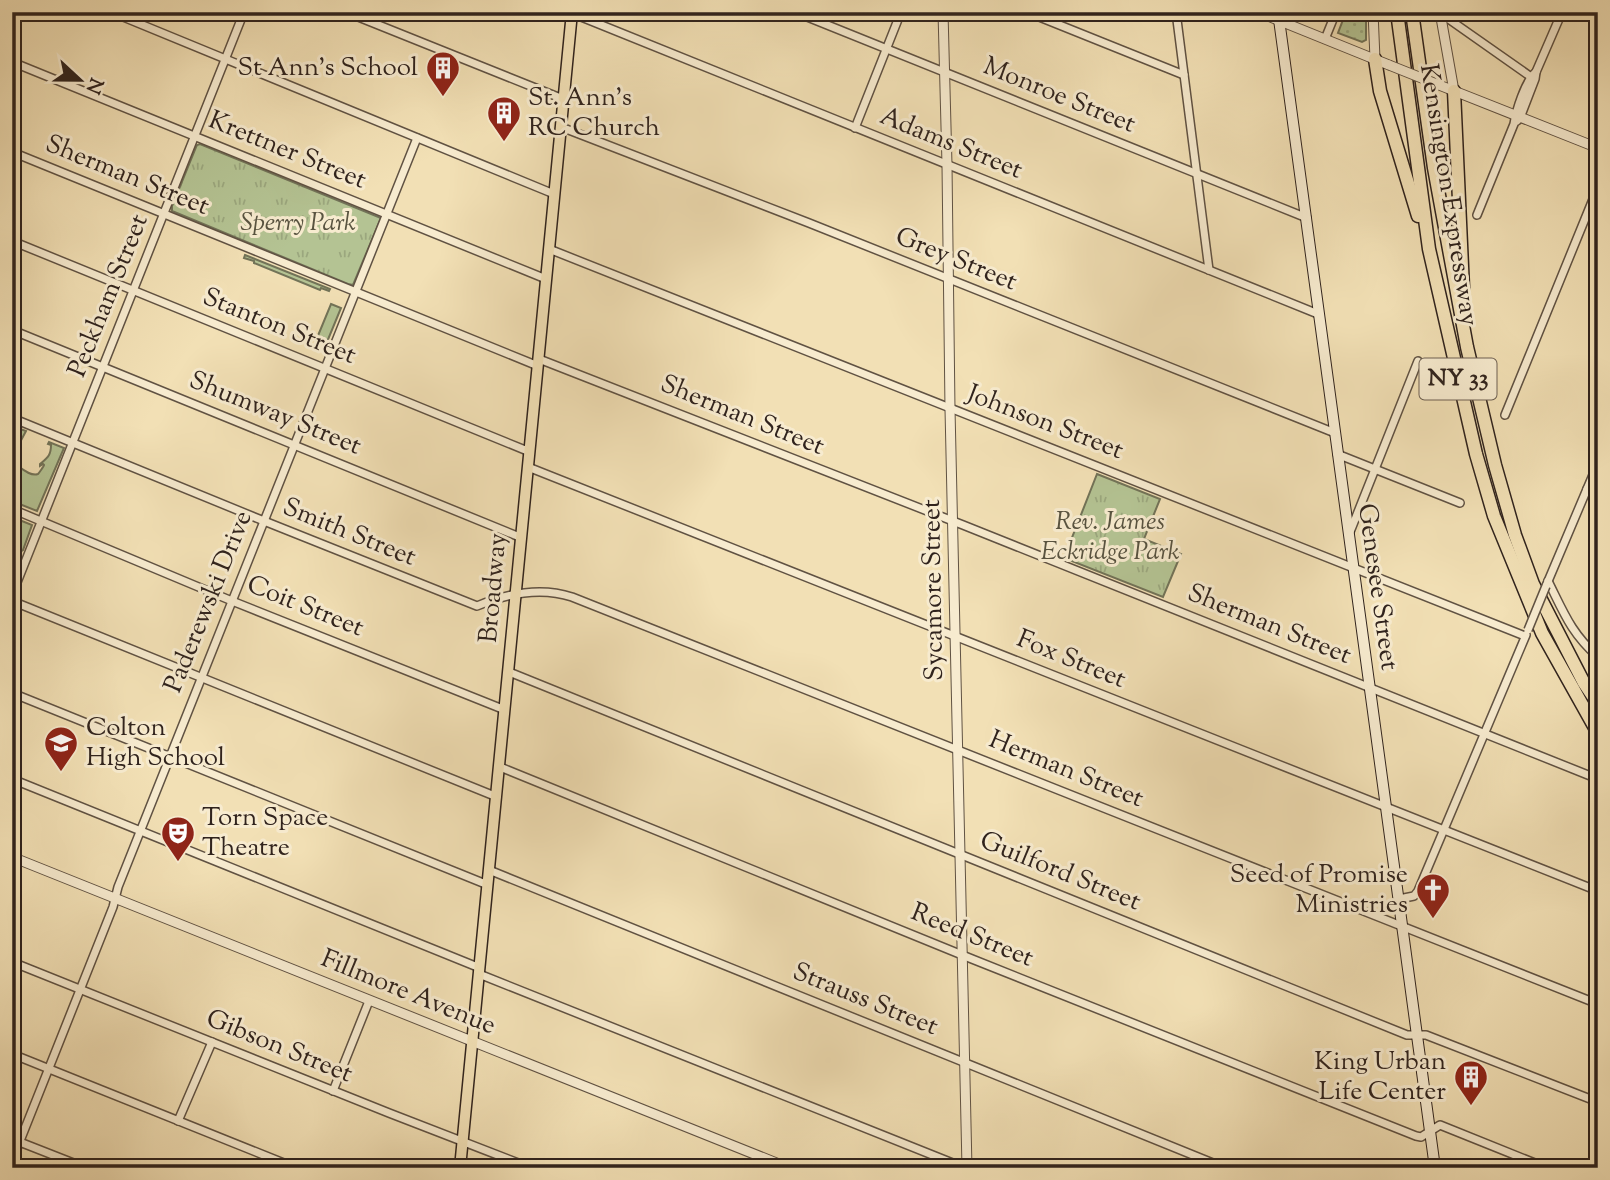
<svg xmlns="http://www.w3.org/2000/svg" width="1610" height="1180" viewBox="0 0 1610 1180" font-family="'Sorts Mill Goudy',serif">
<style>
.grass{fill:#b4c393;stroke:#727358;stroke-width:2}
.park{fill:url(#park-tufts);stroke:#727358;stroke-width:2}
.garden{fill:url(#garden-dots);stroke:#727358;stroke-width:2}
.lines{fill:none;stroke-linecap:round;stroke-linejoin:round}
.minor-casing{stroke:#605243;stroke-width:10}
.tertiary-casing{stroke:#605243;stroke-width:11}
.secondary-casing{stroke:#30231d;stroke-width:12}
.primary-casing{stroke:#30231d;stroke-width:13}
.motorway-casing{stroke:#30231d;stroke-width:15}
.minor{stroke:#f7ebcf;stroke-width:7}
.tertiary{stroke:#f7ebcf;stroke-width:9}
.secondary{stroke:#f7ebcf;stroke-width:10}
.primary{stroke:#f2e0b5;stroke-width:10}
.motorway{stroke:#f2e0b5;stroke-width:12}
.minor-bridge-casing{stroke:#605243;stroke-width:10;stroke-linecap:butt}
.tertiary-bridge-casing{stroke:#605243;stroke-width:11;stroke-linecap:butt}
.minor-bridge{stroke:#f7ebcf;stroke-width:7}
.tertiary-bridge{stroke:#f7ebcf;stroke-width:9}
.labels{text-anchor:middle;dominant-baseline:central;stroke-width:6;stroke-linejoin:round;paint-order:stroke}
.shield{fill:#f7ebcf;stroke:#6c5f52;stroke-width:2}
.shield-label{font-size:24px;font-weight:bold;fill:#30231d}
.poi-label{font-size:26px;fill:#30231d;stroke:#f7ebcf;text-anchor:end}
.street-label{font-size:26px;fill:#30231d;stroke:#f7ebcf}
.park-label{font-size:26px;font-style:italic;fill:#585340;stroke:#f7ebcf}
</style>
<defs>
<pattern id="park-tufts" width="24" height="20" patternUnits="userSpaceOnUse" patternTransform="scale(1.75)"><rect width="24" height="20" fill="#b4c393"/><path d="M3 7l-1-3M5 7V3M7 7l1-3M15 17l-1-3M17 17v-4M19 17l1-3" fill="none" stroke="#9ba77e"/></pattern>
<pattern id="garden-dots" width="8" height="8" patternUnits="userSpaceOnUse" patternTransform="scale(1.75)"><rect width="8" height="8" fill="#b4c393"/><path d="M2 2h.1M6 6h.1" fill="none" stroke="#9ba77e" stroke-width="1.8" stroke-linecap="round"/></pattern>
</defs>
<rect width="100%" height="100%" fill="#f2e0b5"/>
<filter id="stains"><feTurbulence type="fractalNoise" baseFrequency=".00286" numOctaves="4"/><feColorMatrix values="0 0 0 0 .2 0 0 0 0 .09 0 0 0 0 .02 0 0 0 .5 -.17"/></filter>
<radialGradient id="worn" r=".72"><stop offset=".6" stop-color="#630" stop-opacity="0"/><stop offset="1" stop-color="#630" stop-opacity=".3"/></radialGradient>
<g class="grass">
<path d="M245,255l85,34 -1,2 -8,-3 -1,2 -66,-27v-2l-10,-3z"/>
<path d="M331,304l10,4 -14,34 -10,-4z"/>
<path d="M12,426l14,5 -8,15 1,3 -2,3 3,2 -5,10c5,3 15,13 23,10 1,-1 6,-8 6,-9l-1,-1 -3,2v-2c7,-6 11,-8 11,-19l-3,-1 1,-2 15,6 -27,63 -25,-10z"/>
<path d="M12,517l20,8 -9,25 -3,2v6l-8,18v-12l3,-5 -3,-2 2,-6 -2,-11 8,-17 -8,-4z"/>
</g>
<g class="park">
<path d="M200,144l181,74 -28,67 -5,-1 -176,-73v-5l24,-59 1,-2z"/>
<path d="M1097,474l63,25 -16,40 37,15 -18,43 -99,-39z"/>
</g>
<path class="garden" d="M1346,12h20v28l-4,2 -24,-9z"/>
<g class="lines">
<g class="minor-casing">
<g id="minor">
<path d="M111,12l443,182"/>
<path d="M346,12l217,87"/>
<path d="M569,12l749,302"/>
<path d="M795,12l512,206"/>
<path d="M1027,12l157,63"/>
<path d="M1176,12l33,258"/>
<path d="M1584,12l14,10"/>
<path d="M1440,13l94,66"/>
<path d="M1325,39l11,-27"/>
<path d="M12,62l534,217"/>
<path d="M1517,121l3,-3 15,-39 1,-7 26,-60"/>
<path d="M561,127l248,96 526,210"/>
<path d="M855,128l46,-116"/>
<path d="M12,152l526,214"/>
<path d="M1477,215l37,-91c2,-13 11,-43 22,-52"/>
<path d="M12,241l518,211"/>
<path d="M549,249l976,387"/>
<path d="M12,330l510,208"/>
<path d="M539,359l424,166 630,252"/>
<path d="M1505,415l93,-228"/>
<path d="M12,418l252,103 213,85c29,-12 64,-19 95,-9l1026,407"/>
<path d="M1337,454l123,49"/>
<path d="M528,467l1070,424"/>
<path d="M1587,489l11,5"/>
<path d="M12,509l220,92 273,109"/>
<path d="M1350,532l68,-171"/>
<path d="M1548,581c16,32 23,52 50,76"/>
<path d="M1546,586l52,-123"/>
<path d="M12,595l232,-583"/>
<path d="M12,601l485,196"/>
<path d="M509,672l898,363h19l172,67"/>
<path d="M12,693l476,192"/>
<path d="M500,767l472,192 444,177 5,1 19,-12 107,43"/>
<path d="M12,779l468,189"/>
<path d="M489,870l736,298"/>
<path d="M1399,899l15,-3 4,-5 108,-256"/>
<path d="M12,962l377,151 142,55"/>
<path d="M479,974l486,194"/>
<path d="M12,1054l284,114"/>
<path d="M333,1091l36,-90"/>
<path d="M178,1121l34,-79"/>
<path d="M12,1139l74,29"/>
<path d="M12,1161l101,-254 5,-20 299,-749"/>
</g>
</g>
<g class="tertiary-casing">
<g id="tertiary">
<path d="M943,12l4,153 3,244 17,759"/>
<path d="M1258,12l131,53"/>
<path d="M1373,12l2,47"/>
<path d="M1440,12l14,79"/>
<path d="M1434,83l164,65"/>
<path d="M12,857l777,311"/>
</g>
</g>
<g class="secondary-casing">
<path id="secondary" d="M1278,12l157,1156"/>
</g>
<g class="primary-casing">
<path id="primary" d="M460,1168l112,-1156"/>
</g>
<g class="motorway-casing">
<g id="motorway">
<path d="M1397,12l32,237 47,205 18,62 48,117 56,100"/>
<path d="M1412,12l22,156 33,179 28,118 20,70 18,49 51,99 14,21"/>
<path d="M1375,59l5,32 38,125"/>
<path d="M1454,91l9,197"/>
</g>
</g>
<use href="#minor" class="minor"/>
<use href="#tertiary" class="tertiary"/>
<use href="#secondary" class="secondary"/>
<use href="#primary" class="primary"/>
<use href="#motorway" class="motorway"/>
<g class="minor-bridge-casing">
<path id="minor-bridge" d="M1528,630l18,-44"/>
</g>
<g class="tertiary-bridge-casing">
<path id="tertiary-bridge" d="M1389,65l45,18"/>
</g>
<use href="#minor-bridge" class="minor-bridge"/>
<use href="#tertiary-bridge" class="tertiary-bridge"/>
</g>
<defs>
<g id="building-pin" transform="scale(1.75)"><path d="M0 17L-7.5 6A9.5 9.5 0 1 1 7.5 6Z" fill="#8f2418" stroke="#f7ebcf"/><path d="M-4-6H4V6H1V3H-1V6H-4ZM-2.5-4.3h1.7v1.8h-1.7ZM.8-4.3h1.7v1.8H.8ZM-2.5-1h1.7V.8h-1.7ZM.8-1h1.7V.8H.8Z" fill="#fff"/></g>
<g id="school-pin" transform="scale(1.75)"><path d="M0 17L-7.5 6A9.5 9.5 0 1 1 7.5 6Z" fill="#8f2418" stroke="#f7ebcf"/><path d="M0-5L7-2L0 1L-7-2ZM-4 1L0 2.5L4 1V4Q0 6-4 4Z" fill="#fff"/></g>
<g id="theatre-pin" transform="scale(1.75)"><path d="M0 17L-7.5 6A9.5 9.5 0 1 1 7.5 6Z" fill="#8f2418" stroke="#f7ebcf"/><path d="M-5-5.5Q0-4 5-5.5V0Q5 5 0 6Q-5 5-5 0ZM-3.3-2.5H-1v1.5H-3.3ZM1-2.5H3.3v1.5H1ZM-2.8 1Q0 5.5 2.8 1Z" fill="#fff"/></g>
<g id="church-pin" transform="scale(1.75)"><path d="M0 17L-7.5 6A9.5 9.5 0 1 1 7.5 6Z" fill="#8f2418" stroke="#f7ebcf"/><path d="M-1.2-6h2.4v3.5h3.3v2.4h-3.3V6h-2.4V-.1h-3.3v-2.4h3.3Z" fill="#fff"/></g>
</defs>
<g fill-rule="evenodd">
<use href="#building-pin" x="443" y="68"/>
<use href="#building-pin" x="504" y="113"/>
<use href="#school-pin" x="61" y="743"/>
<use href="#theatre-pin" x="178" y="833"/>
<use href="#church-pin" x="1433" y="890"/>
<use href="#building-pin" x="1471" y="1077"/>
</g>
<g class="labels">
<rect class="shield" x="1419.5" y="358.5" width="77" height="41" rx="5"/>
<g class="shield-label">
<text x="1458" y="379">NY 33</text>
</g>
<g class="poi-label">
<text x="418" y="68">St Ann's School</text>
<text x="528" y="98" text-anchor="start">St. Ann's<tspan x="528" dy="30">RC Church</tspan></text>
<text x="86" y="728" text-anchor="start">Colton<tspan x="86" dy="30">High School</tspan></text>
<text x="202" y="818" text-anchor="start">Torn Space<tspan x="202" dy="30">Theatre</tspan></text>
<text x="1408" y="875">Seed of Promise<tspan x="1408" dy="30">Ministries</tspan></text>
<text x="1446" y="1062">King Urban<tspan x="1446" dy="30">Life Center</tspan></text>
</g>
<g class="street-label">
<text transform="translate(1059 96) rotate(22)">Monroe Street</text>
<text transform="translate(951 144) rotate(22)">Adams Street</text>
<text transform="translate(287 151) rotate(22)">Krettner Street</text>
<text transform="translate(127 176) rotate(22)">Sherman Street</text>
<text transform="translate(1448 195) rotate(81)">Kensington Expressway</text>
<text transform="translate(956 260) rotate(22)">Grey Street</text>
<text transform="translate(109 296) rotate(-68)">Peckham Street</text>
<text transform="translate(279 327) rotate(22)">Stanton Street</text>
<text transform="translate(275 414) rotate(22)">Shumway Street</text>
<text transform="translate(742 416) rotate(22)">Sherman Street</text>
<text transform="translate(1045 423) rotate(21)">Johnson Street</text>
<text transform="translate(349 533) rotate(22)">Smith Street</text>
<text transform="translate(1377 587) rotate(82)">Genesee Street</text>
<text transform="translate(494 588) rotate(-85)">Broadway</text>
<text transform="translate(934 590) rotate(-91)">Sycamore Street</text>
<text transform="translate(209 602) rotate(-68)">Paderewski Drive</text>
<text transform="translate(305 607) rotate(22)">Coit Street</text>
<text transform="translate(1269 625) rotate(22)">Sherman Street</text>
<text transform="translate(1071 660) rotate(22)">Fox Street</text>
<text transform="translate(1066 770) rotate(22)">Herman Street</text>
<text transform="translate(1060 872) rotate(22)">Guilford Street</text>
<text transform="translate(972 936) rotate(22)">Reed Street</text>
<text transform="translate(408 993) rotate(22)">Fillmore Avenue</text>
<text transform="translate(865 1000) rotate(22)">Strauss Street</text>
<text transform="translate(279 1047) rotate(22)">Gibson Street</text>
</g>
<g class="park-label">
<text x="298" y="223">Sperry Park</text>
<text x="1110" y="522">Rev. James<tspan x="1110" dy="30">Eckridge Park</tspan></text>
</g>
</g>
<rect width="1610" height="1180" fill="none" stroke="#f2e0b5" stroke-width="42"/>
<rect x="14" y="14" width="1582" height="1152" fill="none" stroke="#30231d" stroke-width="3.5"/>
<rect x="21" y="21" width="1568" height="1138" fill="none" stroke="#30231d" stroke-width="2"/>
<g transform="translate(80 80) rotate(112)" stroke="#f7ebcf" stroke-width="5" paint-order="stroke">
<path d="M0-5L12 26L0 18L-12 26Z" fill="#30231d"/>
<text y="-10" font-size="19" font-weight="bold" text-anchor="middle" fill="#30231d">N</text>
</g>
<rect width="100%" height="100%" filter="url(#stains)"/>
<rect width="100%" height="100%" fill="url(#worn)"/>
</svg>
